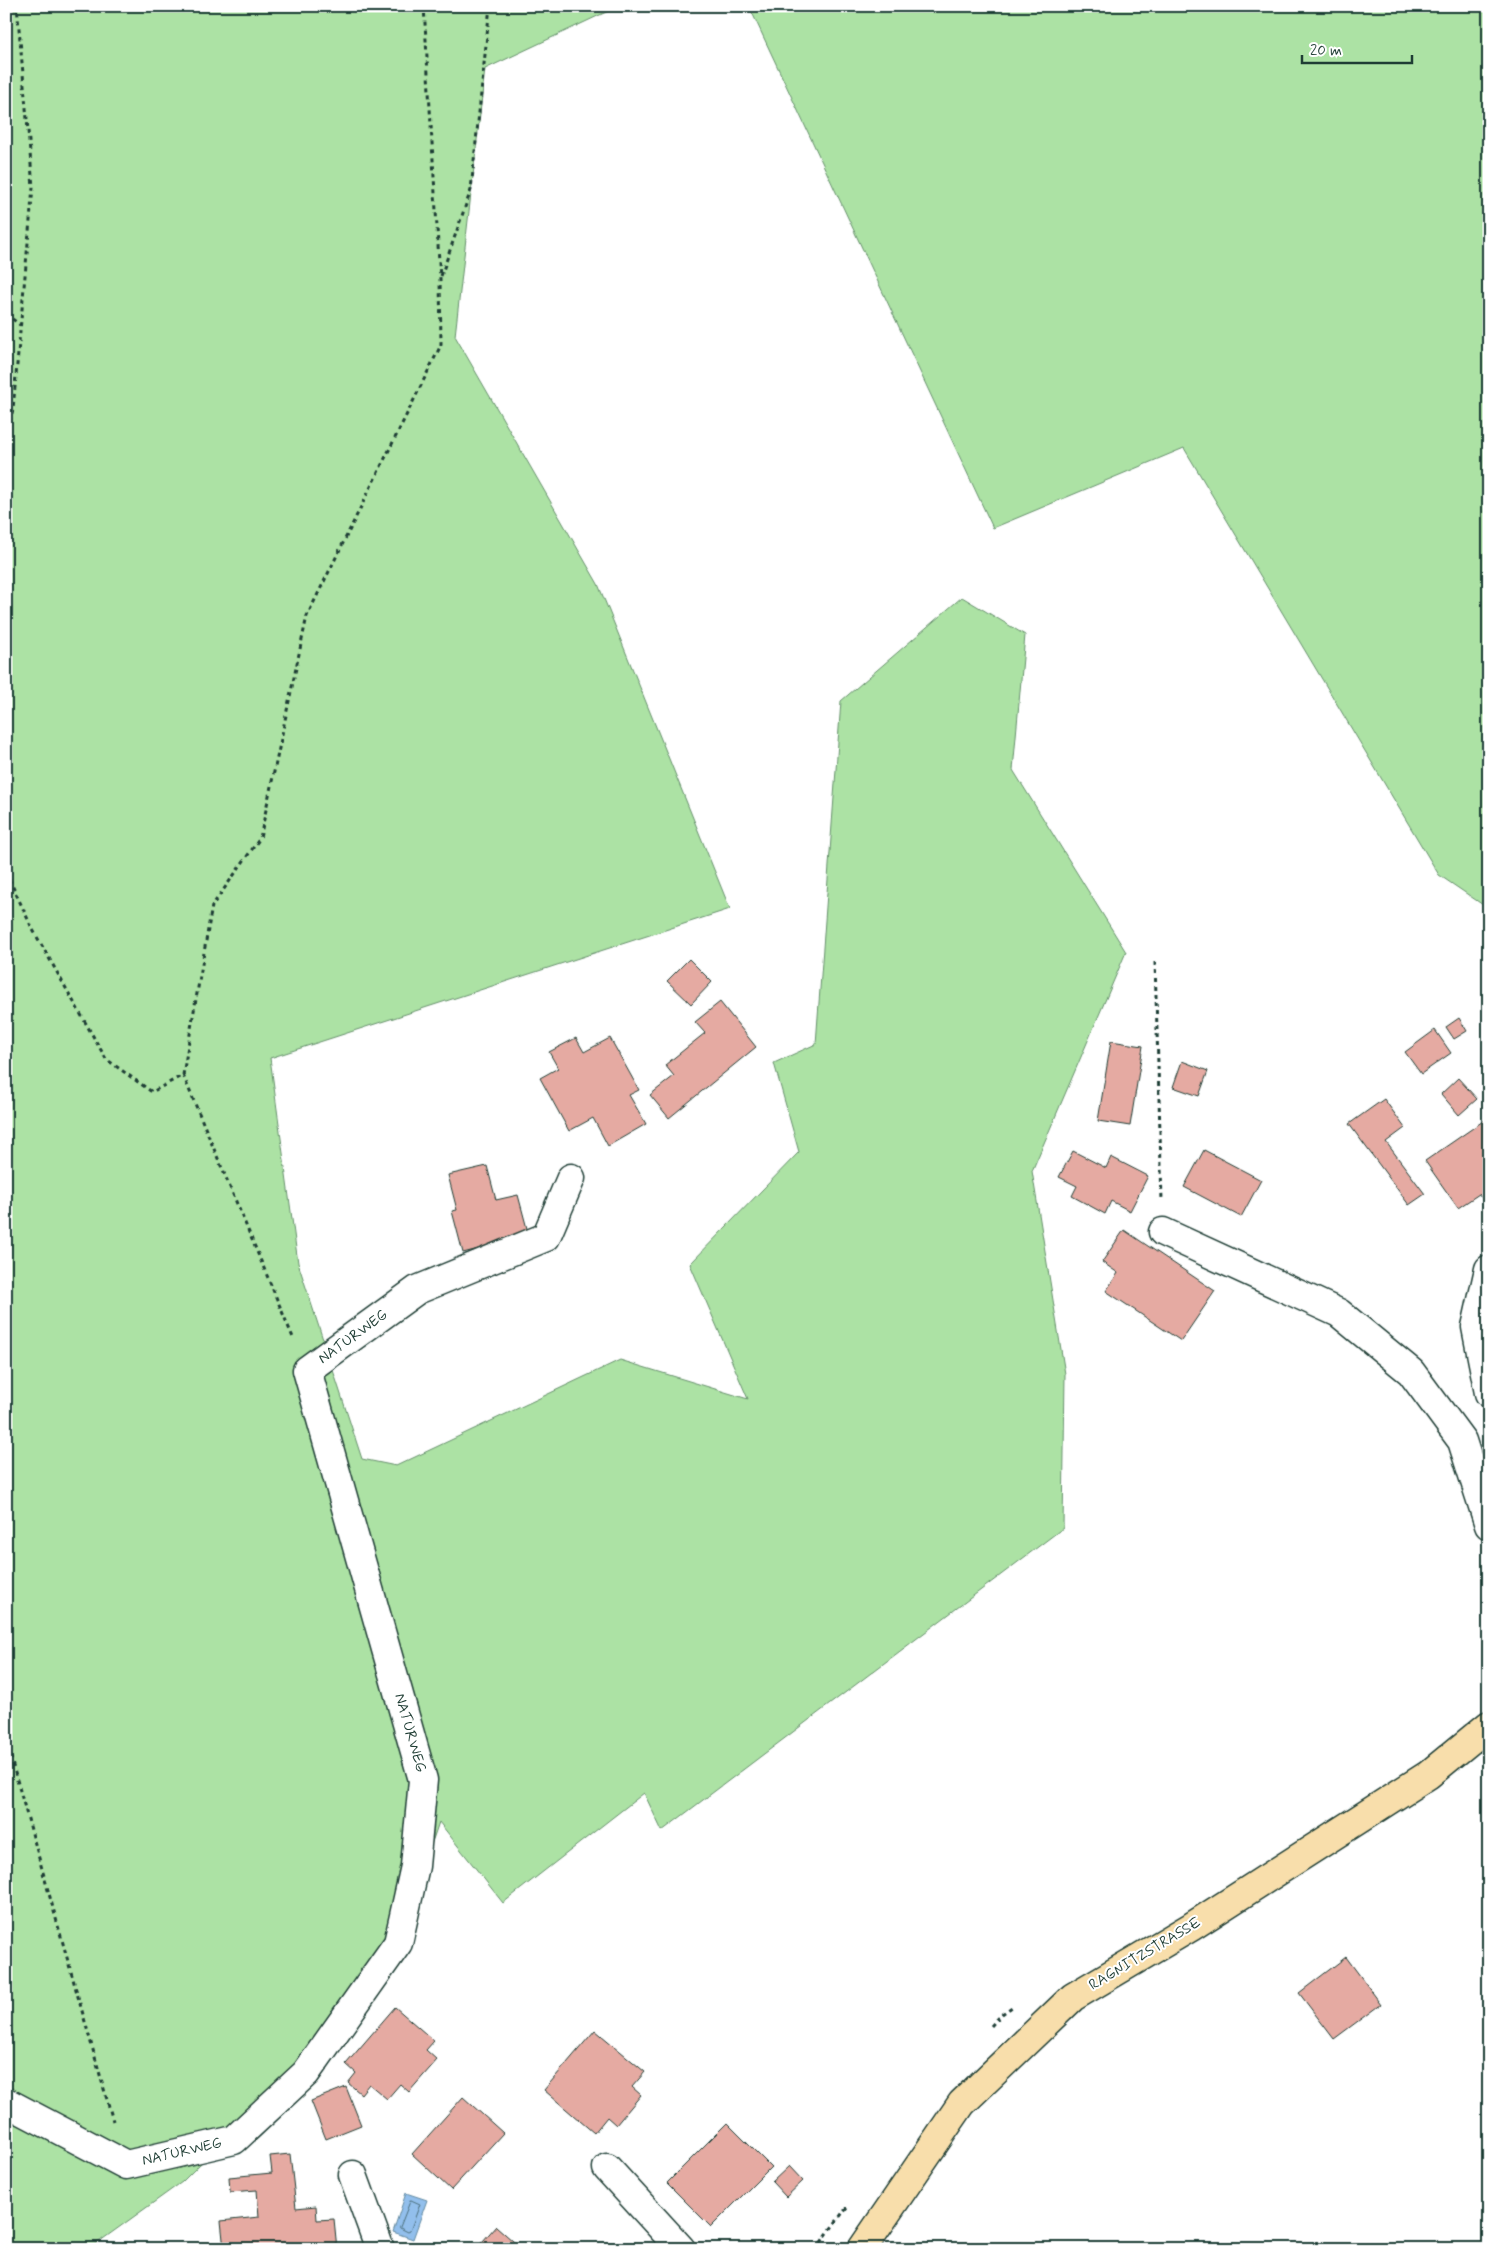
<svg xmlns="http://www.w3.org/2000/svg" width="1495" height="2255" viewBox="0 0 1495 2255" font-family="Mynerve,sans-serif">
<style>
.green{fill:#ace2a4;stroke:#66906c}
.water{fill:#92bfec;stroke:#648ba2}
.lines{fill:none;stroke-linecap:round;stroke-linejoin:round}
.shore{stroke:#4d717e;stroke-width:1}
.building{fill:#e5aaa2;stroke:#1f3d34}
.minor-casing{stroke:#1f3d34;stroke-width:31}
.major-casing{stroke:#1f3d34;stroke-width:31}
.path{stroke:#1f3d34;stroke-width:3;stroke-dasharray:4 4;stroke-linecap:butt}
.minor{stroke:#fff;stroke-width:28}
.major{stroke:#f8deab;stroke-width:28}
.labels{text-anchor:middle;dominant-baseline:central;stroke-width:4;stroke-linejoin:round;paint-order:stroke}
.street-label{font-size:15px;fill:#1f3d34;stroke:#fff}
</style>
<rect width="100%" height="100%" fill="#fff"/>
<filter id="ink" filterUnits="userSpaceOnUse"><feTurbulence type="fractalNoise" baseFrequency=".02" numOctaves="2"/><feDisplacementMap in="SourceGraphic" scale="10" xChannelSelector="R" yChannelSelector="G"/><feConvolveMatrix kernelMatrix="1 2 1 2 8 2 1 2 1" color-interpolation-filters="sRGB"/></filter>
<g filter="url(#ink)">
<g class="green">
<path d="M6,6h613l-134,63 -30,267 143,248 132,325 -460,149 28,205 64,196 34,7 224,-106 128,39 -58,-135 109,-112 -25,-89 42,-19 25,-343 121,-104 63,38 -12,135 113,182 -94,219 33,203 -2,154 -401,303 -18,-38 -141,110 -64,-81 -55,159 -202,201 -93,67h-83z"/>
<path d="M749,6h740v903l-50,-34 -255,-427 -191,80z"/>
</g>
<path class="water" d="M406,2193l21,7 -14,39 -20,-7z"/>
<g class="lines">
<path class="shore" d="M411,2200l9,4 -10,27 -2,1 -8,-4z"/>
</g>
<g class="building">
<path d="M689,959l23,23 -21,22 -24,-23z"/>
<path d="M720,1002l36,45 -87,71 -19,-23 24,-19 -9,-11 40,-32 -10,-11z"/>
<path d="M1459,1018l8,13 -13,8 -8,-12z"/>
<path d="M1435,1030l16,23 -30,21 -16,-22z"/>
<path d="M576,1038l8,14 26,-14 29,52 -10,5 17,29 -38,22 -15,-28 -24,13 -29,-53 18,-10 -9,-16z"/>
<path d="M1111,1041l32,5 -13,80 -32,-5z"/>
<path d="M1182,1061l26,10 -9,25 -26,-9z"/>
<path d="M1458,1078l19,21 -18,16 -18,-21z"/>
<path d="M1384,1099l21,29 -19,14 39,52 -16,11 -60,-81z"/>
<path d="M1489,1117v84l-4,2 -6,-9 -21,14 -33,-47z"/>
<path d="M1204,1150l57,30 -20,37 -57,-30z"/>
<path d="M1073,1151l33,17 5,-11 37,19 -18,35 -19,-10 -6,13 -33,-18 5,-10 -18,-9z"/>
<path d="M487,1166l9,34 22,-5 11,41 -66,17 -11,-42 5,-1 -9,-35z"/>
<path d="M1124,1230l91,61 -34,50 -75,-50 12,-18 -16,-11z"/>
<path d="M1346,1957l35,47 -47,35 -35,-46z"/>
<path d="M395,2007l39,34 -8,9 11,10 -28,32 -9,-8 -13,15 -18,-15 -8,10 -13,-11 8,-10 -10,-9z"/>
<path d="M595,2030l50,42 -13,15 9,8 -25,30 -9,-8 -13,16 -50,-43z"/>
<path d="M346,2087l15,38 -35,14 -15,-38z"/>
<path d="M463,2097l40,36 -52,57 -39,-36z"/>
<path d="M727,2123l44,44 -60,60 -44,-44z"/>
<path d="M290,2154l6,54 20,-2 1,14 17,-1 3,30h-113l-3,-28 38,-4 -2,-27 -27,2 -1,-15 43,-4 -2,-17z"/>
<path d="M789,2166l14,15 -17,16 -14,-15z"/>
<path d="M496,2226l26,23h-46z"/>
</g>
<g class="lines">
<g class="minor-casing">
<g id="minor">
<path d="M1163,1232l176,81 72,59 51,69 27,84"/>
<path d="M1489,1269l-13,58 13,66"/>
<path d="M6,2102l120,63 108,-25 72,-67 92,-130 17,-77 8,-86 -116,-410 110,-80 129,-53 25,-59"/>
<path d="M607,2168l74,81"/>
<path d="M353,2175l27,74"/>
</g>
</g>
<g class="major-casing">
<path id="major" d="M862,2249l100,-146 111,-106 118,-70 237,-152 61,-50"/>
</g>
<g class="path">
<path d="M441,276l30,-86 19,-184"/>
<path d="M6,314l14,11"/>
<path d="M6,437l7,-28 20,-222 -16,-181"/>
<path d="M6,872l26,56 74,131 46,33 31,-17 29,-169 48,-68 47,-222 134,-271 -1,-66 -16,-273"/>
<path d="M1155,962l7,239"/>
<path d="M183,1075l111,265"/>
<path d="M6,1741l107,380"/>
<path d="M991,2026l11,-12 10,-7"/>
<path d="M816,2249l31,-42"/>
</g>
<use href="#minor" class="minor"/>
<use href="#major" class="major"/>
</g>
</g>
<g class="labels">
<g class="street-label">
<text transform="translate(353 1337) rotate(-36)">NATURWEG</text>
<text transform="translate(410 1733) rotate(74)">NATURWEG</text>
<text transform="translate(1145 1954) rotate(-31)">RAGNITZSTRASSE</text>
<text transform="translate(182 2152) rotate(-13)">NATURWEG</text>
</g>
</g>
<rect width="1495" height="2255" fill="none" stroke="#fff" stroke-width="25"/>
<rect x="12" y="12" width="1470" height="2230" fill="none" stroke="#1f3d34" stroke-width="2" filter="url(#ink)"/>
<path d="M1302 55v8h110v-8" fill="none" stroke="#1f3d34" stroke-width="2.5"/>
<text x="1310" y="55" font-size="15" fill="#1f3d34" stroke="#ffffff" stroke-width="4" paint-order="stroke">20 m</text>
</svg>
